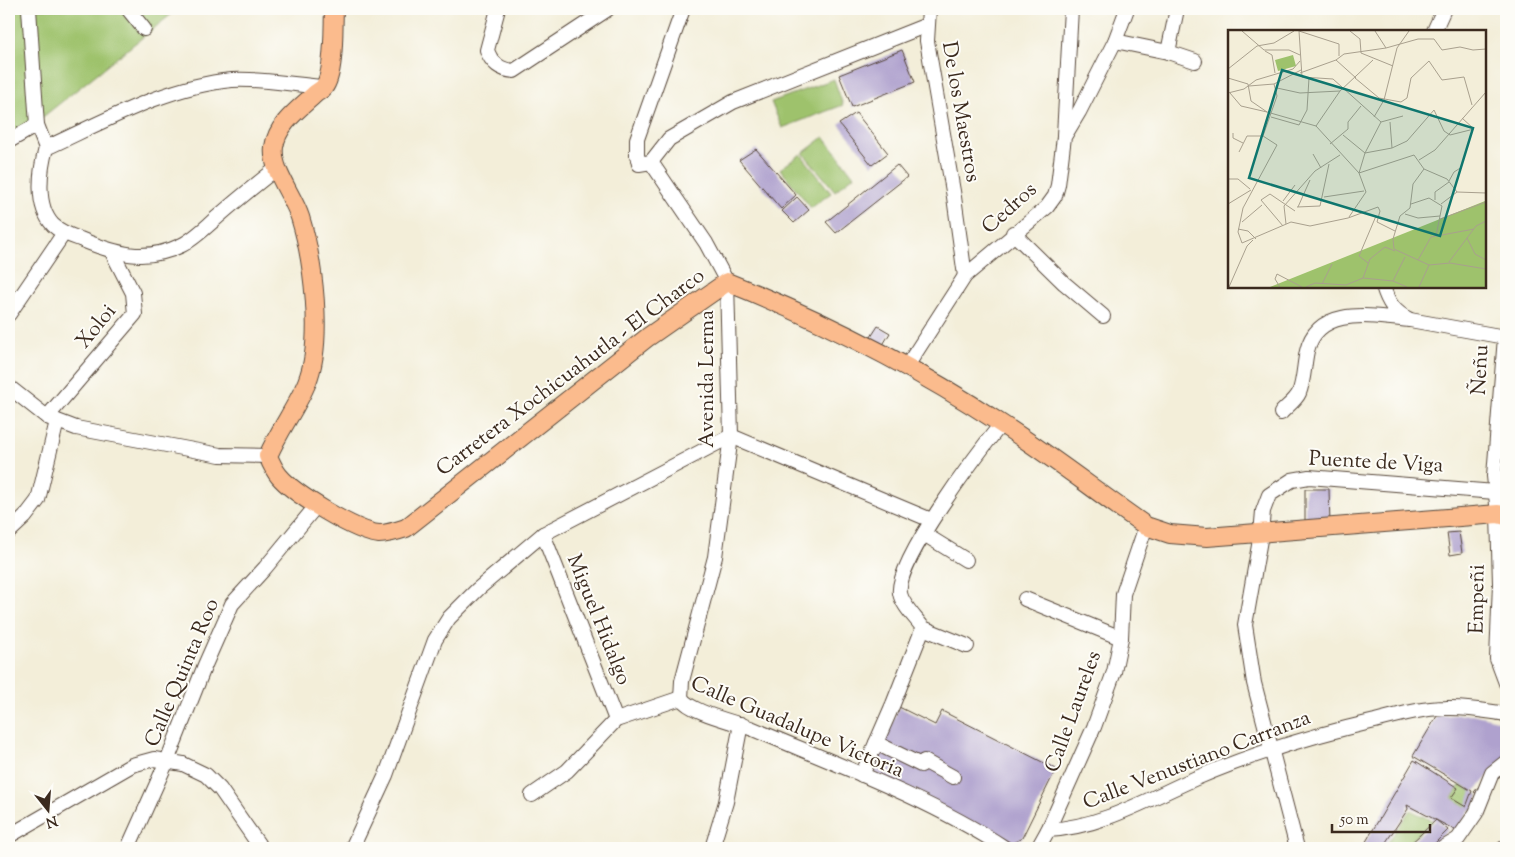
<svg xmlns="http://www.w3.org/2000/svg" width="1515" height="857" viewBox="0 0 1515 857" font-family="'Sorts Mill Goudy',serif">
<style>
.green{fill:#9ec26c;stroke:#6c7645}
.building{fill:#afa1ce}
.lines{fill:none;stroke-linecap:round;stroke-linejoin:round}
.minor-casing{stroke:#57473a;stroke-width:16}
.major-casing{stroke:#57473a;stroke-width:20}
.minor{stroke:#fff;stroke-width:14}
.major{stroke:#fbbb8d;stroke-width:18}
.labels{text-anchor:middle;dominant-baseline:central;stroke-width:4;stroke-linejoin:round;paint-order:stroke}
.street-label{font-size:21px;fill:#3b2a1e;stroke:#fdfcf7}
.inset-road{fill:none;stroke:#a9a08e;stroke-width:1}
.view{fill:#0f766e;fill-opacity:0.15;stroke:#0f766e;stroke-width:2.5}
.inset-edge{fill:none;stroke:#3b2a1e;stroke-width:2.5}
</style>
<rect width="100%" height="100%" fill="#fdfcf7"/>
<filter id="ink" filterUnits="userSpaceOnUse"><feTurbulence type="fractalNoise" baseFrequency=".02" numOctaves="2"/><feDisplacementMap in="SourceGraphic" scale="10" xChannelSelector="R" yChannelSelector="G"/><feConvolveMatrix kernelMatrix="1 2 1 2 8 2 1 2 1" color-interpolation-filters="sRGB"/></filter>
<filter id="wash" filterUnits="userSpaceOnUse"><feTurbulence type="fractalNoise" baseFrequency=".0096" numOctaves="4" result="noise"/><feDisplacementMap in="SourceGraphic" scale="20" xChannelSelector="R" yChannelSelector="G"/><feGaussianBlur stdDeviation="1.12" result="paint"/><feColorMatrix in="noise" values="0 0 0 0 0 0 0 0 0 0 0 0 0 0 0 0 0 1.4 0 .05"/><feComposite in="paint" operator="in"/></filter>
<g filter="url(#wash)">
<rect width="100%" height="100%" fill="#f3eed9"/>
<g class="green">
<path d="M9,9h169l-169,135z"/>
<path d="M834,79l9,26 -61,23 -11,-26z"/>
<path d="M824,137l30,39 -19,15 -32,-38z"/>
<path d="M801,154l30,39 -20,15 -31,-39z"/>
<path d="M1460,785l19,10 -6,17 -21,-14z"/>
<path d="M1410,810l23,11 -30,27h-19z"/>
</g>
<g id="blocks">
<g class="building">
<path d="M902,50l13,32 -63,25 -13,-32z"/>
<path d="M856,113l32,40 -16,12 -33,-41z"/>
<path d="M756,149l40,46 -15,14 -42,-49z"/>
<path d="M897,165l10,12 -71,56 -10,-11z"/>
<path d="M797,197l12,13 -15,13 -12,-12z"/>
<path d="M878,326l12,7 -9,15 -12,-8z"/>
<path d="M1305,489h24l1,37 -25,1z"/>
<path d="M1459,532l3,21 -12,2 -3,-22z"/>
<path d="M899,707l36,18 7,-14 114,58 -34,69 -11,6 -143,-68z"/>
<path d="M1472,714l34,8v34l-32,36 5,3 -6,17 -3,-3 -13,22 -21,-11 12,10 -18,18h-19l-3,-2 28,-26 -29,-15 1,4 -26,39h-14l-4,-3 50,-85 44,28 -7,10 15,9 6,-16 -59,-35 24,-40z"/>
</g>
</g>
</g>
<g filter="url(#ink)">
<use href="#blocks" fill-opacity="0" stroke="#57473a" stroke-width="1"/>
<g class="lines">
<g class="minor-casing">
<g id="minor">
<path d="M29,9l8,116 9,23"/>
<path d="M128,9l16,20"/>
<path d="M498,9l-11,41c4,13 14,20 27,21l94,-62"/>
<path d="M929,9l-2,32 27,156 11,79"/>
<path d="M1434,31l10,-22"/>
<path d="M1115,41l53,11 27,9"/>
<path d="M1168,52l9,-43"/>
<path d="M1064,135l7,-126"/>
<path d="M9,141l28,-16"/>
<path d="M46,148c-6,22 -11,58 7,77 7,7 18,11 27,14 36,15 65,24 102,6 14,-7 27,-21 39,-31 18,-16 37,-31 56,-46"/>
<path d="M46,148c59,-27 121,-62 186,-68 27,-2 64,5 92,7"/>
<path d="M651,162l55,81 21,39 4,154 -16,121 -33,124 -1,17"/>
<path d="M651,162l18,-23 64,-37 194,-77"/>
<path d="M651,162l-12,2 -2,-9v-16l46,-130"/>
<path d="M1013,233l51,50 39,33"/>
<path d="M1383,286c5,17 11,26 27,34l95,17"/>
<path d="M9,314l55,-81"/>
<path d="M1505,337l-11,139 4,38 2,69 -3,76 9,24"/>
<path d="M907,366l58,-90 82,-69 8,-11 3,-11 6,-48 15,-25 36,-71 12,-32"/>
<path d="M9,387l38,30 29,11 144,27 48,1"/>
<path d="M1281,413c5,-6 15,-13 18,-20 5,-12 5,-29 8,-42 11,-47 68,-34 103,-31"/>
<path d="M47,417l88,-103 -2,-21 -21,-41"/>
<path d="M9,532l16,-15 13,-17 19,-79"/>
<path d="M543,534l73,186"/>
<path d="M924,534l42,26"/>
<path d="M1025,599l96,39"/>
<path d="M923,628l44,18"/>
<path d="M681,698c10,15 55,24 72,31 85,36 175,69 252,119"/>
<path d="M876,743l45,22 3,-4 29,16"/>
<path d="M862,775l31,-71 30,-76c-7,-10 -21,-23 -23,-35 -5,-31 80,-143 102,-170"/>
<path d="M532,795l35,-24 49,-51 65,-22"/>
<path d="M1048,830c54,-3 98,-30 146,-51 58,-25 120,-44 181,-58 23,-6 47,-13 71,-13 20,-1 40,3 60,6"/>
<path d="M9,836l123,-71 22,-6 29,5 23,11 14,14 41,59"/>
<path d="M128,848l39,-87 38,-96 27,-61 33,-36 52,-63"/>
<path d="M352,848l34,-73 49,-135 14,-22 29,-29 65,-55 188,-98 200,84"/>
<path d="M712,848l14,-46 15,-78"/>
<path d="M1038,848l10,-18 46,-103 20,-55 7,-34 2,-44 23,-68"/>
<path d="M1297,848l-43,-165 -9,-58 16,-91 2,-23 6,-16 23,-15 17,-3 186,15"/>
<path d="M1443,848l15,-9 18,-26 16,-40 14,-11"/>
<path d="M1504,848l2,-1"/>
</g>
</g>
<g class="major-casing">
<path id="major" d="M334,9c-1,18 1,64 -10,78 -2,3 -7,5 -9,7 -16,15 -38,30 -41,53 -3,23 19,48 26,70 13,42 24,123 7,165 -10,25 -28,48 -39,74 3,7 6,14 11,20 15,18 77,56 100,58 9,0 18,-3 27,-6l242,-191 79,-55c95,38 188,85 273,141 50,32 97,69 146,103l24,8 37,3 291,-23 8,2"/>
</g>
<use href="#minor" class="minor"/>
<use href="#major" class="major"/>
</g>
</g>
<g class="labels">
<g class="street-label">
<text transform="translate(960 112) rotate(80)">De los Maestros</text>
<text transform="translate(1010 209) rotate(-42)">Cedros</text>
<text transform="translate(97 327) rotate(-51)">Xoloi</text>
<text transform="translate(1481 370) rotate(-87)">Ñeñu</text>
<text transform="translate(571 373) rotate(-37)">Carretera Xochicuahutla - El Charco</text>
<text transform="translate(708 379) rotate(-90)">Avenida Lerma</text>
<text transform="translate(1376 463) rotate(3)">Puente de Viga</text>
<text transform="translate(1478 599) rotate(-89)">Empeñi</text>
<text transform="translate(598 620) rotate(68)">Miguel Hidalgo</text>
<text transform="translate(183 673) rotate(-67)">Calle Quinta Roo</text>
<text transform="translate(1074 712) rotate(-70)">Calle Laureles</text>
<text transform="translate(797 728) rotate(23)">Calle Guadalupe Victoria</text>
<text transform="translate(1197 761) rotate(-21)">Calle Venustiano Carranza</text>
</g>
</g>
<g transform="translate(1228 30)">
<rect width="258" height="258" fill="#f3eed9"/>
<path d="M65,25l3,11 -18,5 -3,-11zM257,171v86h-215z" fill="#9ec26c"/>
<path class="inset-road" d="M14,1l22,19h25l11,5M71,1l3,46 31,2 48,43 22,-6M71,1l40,13v12M122,1l10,8 1,14 32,13M147,1l11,17M37,21l7,4 3,18M108,30l20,18M0,39l29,-23 17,-3 20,-12M72,43l36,-13 8,-6 42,-6 32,-9h16l8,11 18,-3 13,3 13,-1M0,48l20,6 3,17 16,11 49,14 43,47 55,-18 10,14 -11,15 -3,24 -10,8 -7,23 1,10 35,16 21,-2 36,6M127,48l24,20 22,4 6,-4 4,-20 18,-17 13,19 22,-3 8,28M21,56l25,-2 27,-14M49,58l23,5 40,-2M0,63l16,-4 12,-9 37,-11 7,-8M2,63l11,13 26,6M43,87l28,8 8,-15 2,-32M146,87l10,-17 13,-52 12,-17M162,92l2,26M88,96l24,-35 33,-31M5,103v5l10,5M115,105l22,18 27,-5 15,-7 27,-31 10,21 6,4 24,-6 -12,-11M35,106l14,-40 -3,-12M102,114l18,-15v-7l13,-16M11,122l8,-16h16l14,9 -34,63 -5,24 4,11 49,-21 19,4 38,-8 30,-11 2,4 -3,11 18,9M85,124l8,14M191,130l16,-10 51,-58M196,139l23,10 10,13M0,149h10l12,10M221,151l5,-9 8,-5M229,162l29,1M96,167l40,-6M207,170v-8l14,-10M55,171l12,-16M0,174l23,-14M183,174l18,-6 13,8 -6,30M213,174l16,-12M69,177l23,-1 9,-42M70,177l12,-27M177,184l13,4 22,-2M121,187l17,-25 -7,-19 6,-20 16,-31M212,189l46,-17M14,192l20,-17M58,194l-2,-18 31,-35 25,-16M55,196l-22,-26 9,-6 25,17M10,199l10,2 8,8M239,208l8,16 11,6M190,230l13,-23 43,-8M221,232l27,-36 10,-5M140,233l-9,-7 17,-40M135,248l7,-19 15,-12 10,4M165,251l12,-24M94,254l10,-20M1,257l18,-41 6,-6M52,257l-5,-8 2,-5 25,13M78,257l9,-4 31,2 17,-7 30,3 14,6M191,257l10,-22"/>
<path class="view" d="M54,40l191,58 -33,108 -191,-58z"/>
<rect width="258" height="258" class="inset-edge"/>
</g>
<rect width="1515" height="857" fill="none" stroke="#fdfcf7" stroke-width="30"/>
<g transform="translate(48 810) rotate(163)" stroke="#fdfcf7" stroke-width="4" paint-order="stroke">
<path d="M0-4L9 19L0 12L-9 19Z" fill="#3b2a1e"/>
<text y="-8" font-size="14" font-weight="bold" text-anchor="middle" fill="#3b2a1e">N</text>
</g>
<path d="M1332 824v8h98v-8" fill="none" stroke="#3b2a1e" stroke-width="2.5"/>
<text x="1340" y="824" font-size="15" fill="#3b2a1e" stroke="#fdfcf7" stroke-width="4" paint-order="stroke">50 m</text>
</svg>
